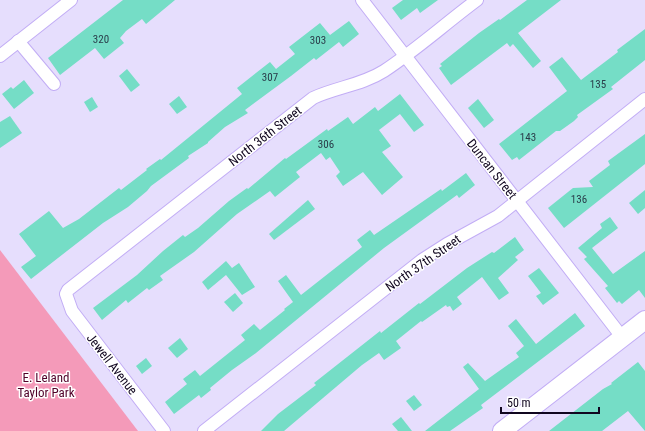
<svg xmlns="http://www.w3.org/2000/svg" width="645" height="431" viewBox="0 0 645 431" font-family="'Roboto Condensed',sans-serif">
<style>
.green{fill:#f49ab9}
.building{fill:#75ddc6}
.lines{fill:none;stroke-linecap:round;stroke-linejoin:round}
.street-casing{stroke:#c2adf5;stroke-width:14}
.secondary-casing{stroke:#c2adf5;stroke-width:20}
.street{stroke:#fff;stroke-width:12}
.secondary{stroke:#fff;stroke-width:18}
.labels{text-anchor:middle;dominant-baseline:central;stroke-width:3;stroke-linejoin:round;paint-order:stroke}
.number-label{font-size:11px;fill:#293c49}
.street-label{font-size:13px;fill:#10061f;stroke:#fff}
.park-label{font-size:13px;fill:#500129;stroke:#fff}
</style>
<rect width="100%" height="100%" fill="#e6defd"/>
<path class="green" d="M0,250l138,181h-138z"/>
<g class="building">
<path d="M123,0h52l-29,24 -4,-5 -16,12 -6,7 4,5 -20,16 -9,-11 -35,27 -12,-17z"/>
<path d="M403,0h35l-18,13 -3,-5 -16,12 -9,-12z"/>
<path d="M527,0h34l-43,33 23,28 -8,7 -20,-24 -3,3 -3,-4 -56,42 -12,-17 3,-2 -2,-2 39,-31 20,-14 1,1z"/>
<path d="M349,21l10,13 -16,13 -4,-5 -23,18 -2,-2 -23,18 -46,34 3,3 -23,14 -17,15v1l-20,13 1,2 -38,28 -4,5 -19,16 -25,16 -72,56 -10,-12 15,-11 -17,-22 30,-23 14,17 16,-9 40,-31 2,2 26,-20 -1,-1 14,-10 1,1 81,-66 -5,-6 33,-26 6,7 19,-15 -6,-7 31,-24 10,12z"/>
<path d="M645,29v31l-34,27 2,2 -36,26 1,2 -4,4 -14,10h-4l-37,29 -2,-3 -5,3 -13,-16 68,-53 -18,-24 13,-10 19,23 37,-28 -1,-2z"/>
<path d="M127,69l13,16 -9,7 -12,-16z"/>
<path d="M24,80l10,13 -20,16 -12,-15 9,-7 2,2z"/>
<path d="M400,94l24,31 -10,7 -14,-18 -21,16 12,16 -9,6 21,25 -21,18 -19,-23 -20,14 -7,-10 4,-4 -10,-15 -4,3 -5,-7 -25,19 4,5 -25,20 -5,-6 -33,23 -43,38 -34,24 3,4 -14,10 -2,-2 -19,15 -2,-3 -24,20 -9,-12 44,-33 26,-24 20,-16 2,2 13,-9 31,-27 18,-13 1,1 37,-31 1,1 41,-30 1,2 20,-14 5,7 22,-17 3,4z"/>
<path d="M179,96l8,11 -10,7 -8,-10z"/>
<path d="M92,97l6,10 -8,5 -6,-10z"/>
<path d="M478,99l16,21 -10,8 -16,-20z"/>
<path d="M10,116l12,17 -22,15v-26z"/>
<path d="M645,134v30l-81,64 -16,-20 25,-20 20,-1 -4,-6 21,-16 -2,-4z"/>
<path d="M466,173l9,12 -16,13 -2,-3 -73,53 -128,105 -24,17 -22,18 1,2 -10,8 -2,-3 -25,19 -9,-12 22,-18 -4,-5 12,-9 5,6 45,-36 -4,-5 13,-11 6,6 25,-20 -1,-1 9,-7 -15,-21 8,-6 15,20 61,-48 -5,-7 13,-10 4,5 67,-46 1,2z"/>
<path d="M645,190v18l-7,6 -9,-11z"/>
<path d="M308,200l7,9 -41,31 -5,-6z"/>
<path d="M610,217l8,11 -26,20 21,26 32,-23v47l-6,-8 -17,14 -3,-3 -2,2 -12,-15 3,-2 -24,-27 3,-2 -9,-9 24,-20 -2,-4z"/>
<path d="M515,237l9,13 -9,7 3,3 -20,18 11,15 -10,7 -17,-23 -25,20 5,7 -9,7 -3,-5 -3,1 -1,-2 -24,17 -1,-1 -25,20 5,7 -17,12 -5,-7 -17,12 -78,66h-23l17,-17 38,-29 -2,-2 66,-52 1,2 38,-30 1,1 47,-36 25,-16 2,1z"/>
<path d="M226,261l6,7 7,-5 16,24 -13,8 -16,-20 -18,15 -6,-8z"/>
<path d="M539,268l20,25 -16,12 -7,-9 5,-3 -13,-17z"/>
<path d="M235,293l8,10 -10,9 -9,-10z"/>
<path d="M575,313l10,13 -104,79 2,3 -33,23h-25l54,-42 -16,-22 5,-4 17,18 34,-24 -3,-4 8,-7 -16,-20 8,-7 20,25z"/>
<path d="M180,338l8,11 -11,9 -9,-10z"/>
<path d="M146,358l6,8 -10,8 -6,-8z"/>
<path d="M638,362l7,9v60l-17,-20 -26,20h-53l54,-42 9,-5 -1,-1z"/>
<path d="M414,395l8,10 -8,6 -8,-10z"/>
<path d="M401,417l11,14h-14l-6,-7z"/>
</g>
<g class="lines">
<g class="street-casing">
<g id="street">
<path d="M362,0l260,337"/>
<path d="M18,41l36,43"/>
<path d="M0,56l71,-56"/>
<path d="M164,431l-92,-120 -6,-17 2,-4 245,-192c24,-11 49,-13 71,-27 32,-21 62,-48 93,-71"/>
<path d="M204,431l218,-171 25,-16 51,-28 147,-117"/>
</g>
</g>
<g class="secondary-casing">
<path id="secondary" d="M502,431l143,-111"/>
</g>
<use href="#street" class="street"/>
<use href="#secondary" class="secondary"/>
</g>
<g class="labels">
<g class="number-label">
<text x="101" y="39">320</text>
<text x="318" y="40">303</text>
<text x="270" y="77">307</text>
<text x="598" y="84">135</text>
<text x="528" y="137">143</text>
<text x="326" y="144">306</text>
<text x="579" y="199">136</text>
</g>
<g class="street-label">
<text transform="translate(265 136) rotate(-38)">North 36th Street</text>
<text transform="translate(492 169) rotate(52)">Duncan Street</text>
<text transform="translate(423 263) rotate(-35)">North 37th Street</text>
<text transform="translate(112 364) rotate(52)">Jewell Avenue</text>
</g>
<g class="park-label">
<text x="46" y="377">E. Leland<tspan x="46" dy="15">Taylor Park</tspan></text>
</g>
</g>
<path d="M501 407v6h98v-6" fill="none" stroke="#10061f" stroke-width="2"/>
<text x="507" y="407" font-size="12" fill="#10061f" stroke="#ffffff" stroke-width="3" paint-order="stroke">50 m</text>
</svg>
